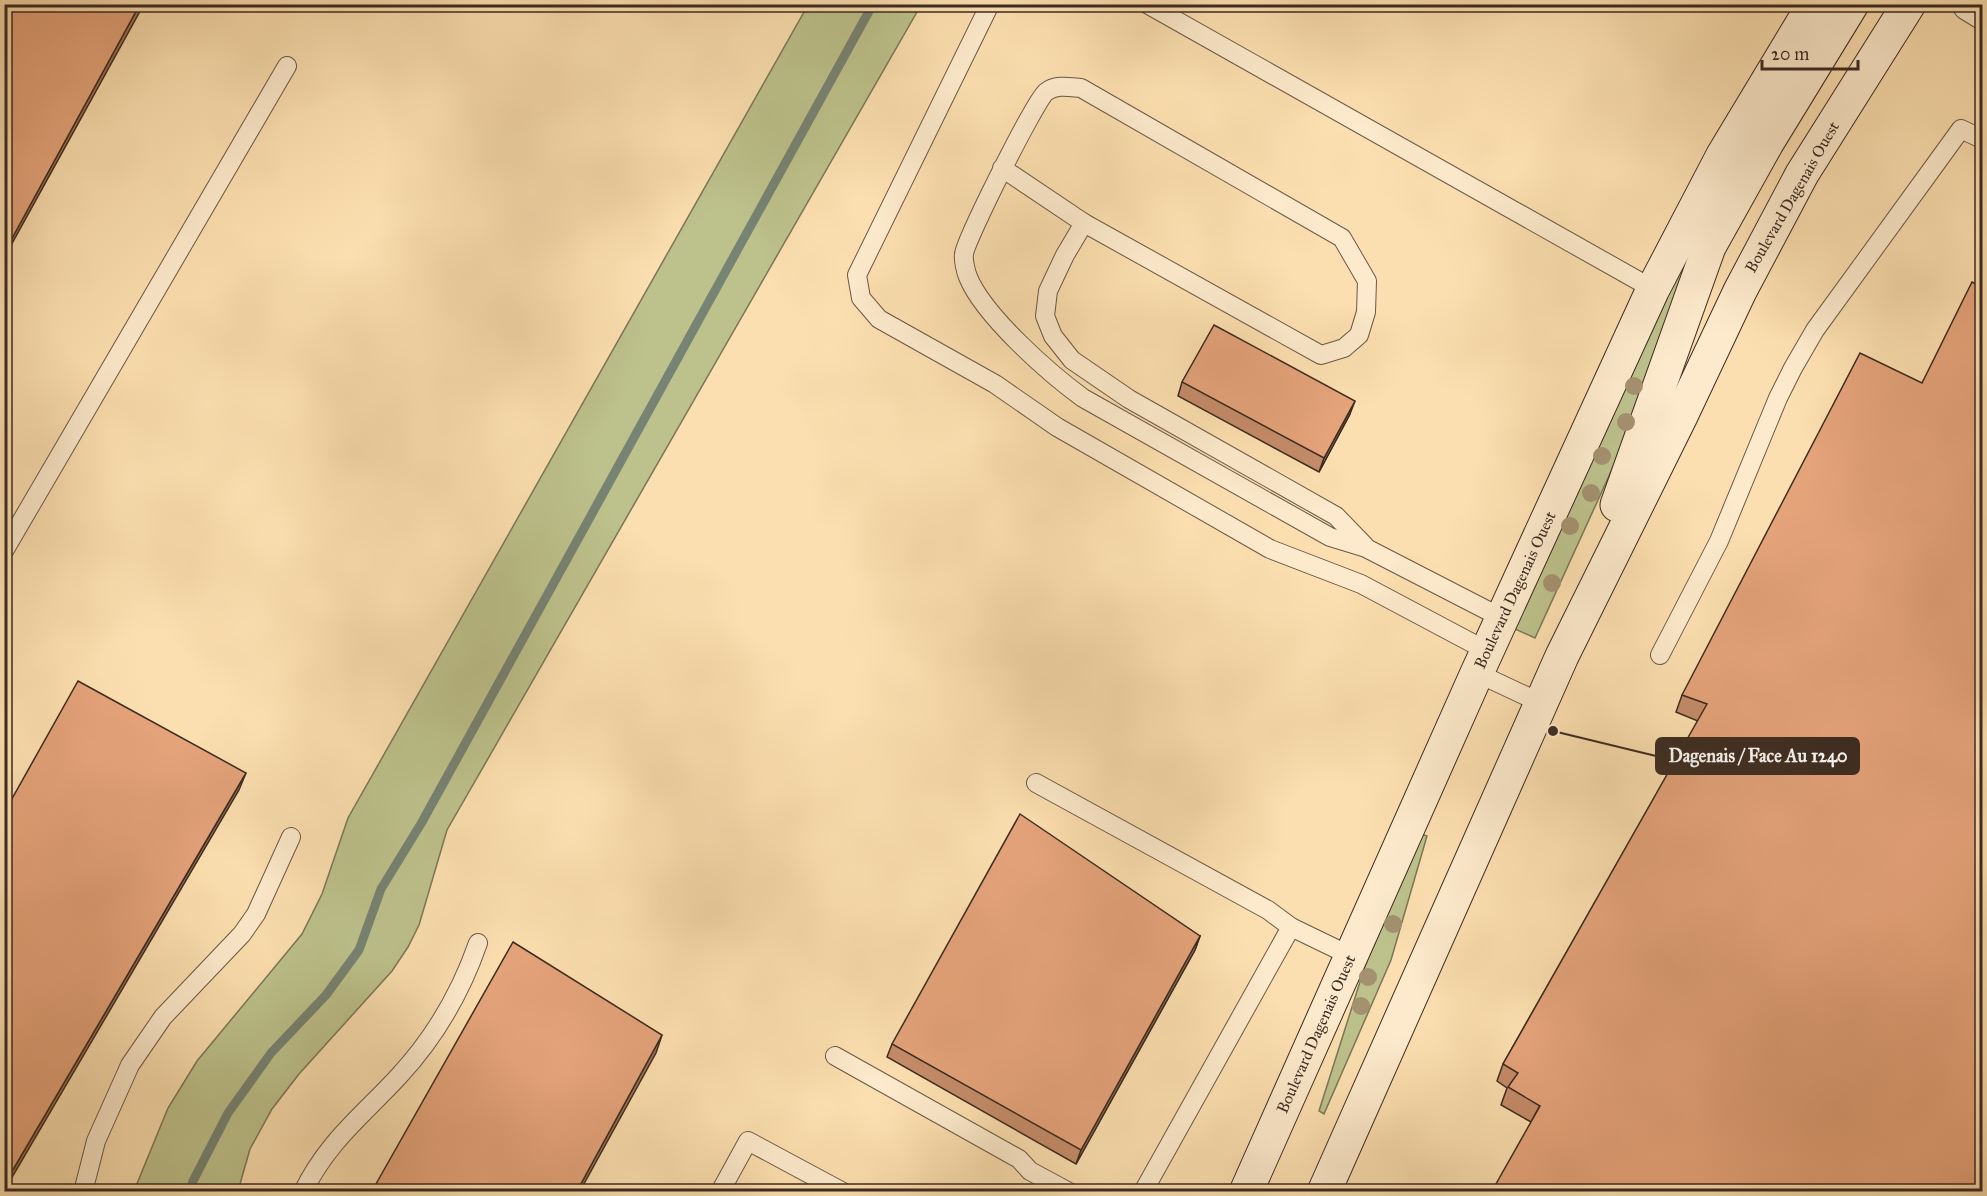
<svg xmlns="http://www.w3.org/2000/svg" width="1987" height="1196" viewBox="0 0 1987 1196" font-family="'IM FELL Great Primer',serif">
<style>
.green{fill:#bdc28c;stroke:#7c7656;stroke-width:1.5}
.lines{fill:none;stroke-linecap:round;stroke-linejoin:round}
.stream{stroke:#778373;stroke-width:9}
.lane-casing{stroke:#6b5845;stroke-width:20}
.street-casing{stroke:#6b5845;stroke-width:35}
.secondary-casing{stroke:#3b2b21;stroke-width:35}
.lane{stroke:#fdeacc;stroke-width:18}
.street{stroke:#fdeacc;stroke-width:33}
.secondary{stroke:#fdeacc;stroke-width:33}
.tree{fill:#a49170}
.wall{fill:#c58c69;stroke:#3b2b21;stroke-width:1.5}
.shaded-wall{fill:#a07255;stroke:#3b2b21;stroke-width:1.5}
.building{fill:#e5a37a;stroke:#3b2b21;stroke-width:1.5}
.labels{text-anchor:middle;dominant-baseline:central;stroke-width:4.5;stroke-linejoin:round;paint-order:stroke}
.street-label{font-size:16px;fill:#3b2b21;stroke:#fdeacc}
.leader{fill:none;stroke:#3b2b21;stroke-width:2}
.callout-dot{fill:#3b2b21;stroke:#fdeacc;stroke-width:2}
.callout{fill:#3b2b21;stroke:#3b2b21;stroke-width:2}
.callout-label{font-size:18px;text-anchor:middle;font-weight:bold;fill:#fff}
</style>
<rect width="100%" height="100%" fill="#fcdfb0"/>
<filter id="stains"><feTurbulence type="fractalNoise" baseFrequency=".00333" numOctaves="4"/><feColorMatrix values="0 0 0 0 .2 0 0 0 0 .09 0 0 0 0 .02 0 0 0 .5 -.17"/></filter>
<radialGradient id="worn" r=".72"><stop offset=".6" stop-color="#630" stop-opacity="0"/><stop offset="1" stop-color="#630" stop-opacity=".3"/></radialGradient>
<g class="green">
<path d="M808,5h113l-474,825 -28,95 -11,22 -16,24 -93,103 -27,35 -22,40 -12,42h-104l34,-83 29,-47 105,-127 20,-40 26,-76z"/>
<path d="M1700,233l-60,175 -105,230 -20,-9 153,-334z"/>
<path d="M1421,834l6,2 -36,124 -67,154 -5,-3 46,-145z"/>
</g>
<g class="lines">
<path class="stream" d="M190,1192l3,-11 35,-68 43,-60 55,-58 33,-45 22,-61 41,-67 451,-818"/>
<g class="lane-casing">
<g id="lane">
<path d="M990,4l-133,271 4,23 18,21 116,65 62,43 213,122 91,35 126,67"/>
<path d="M1147,4l506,285"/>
<path d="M1002,168l82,55 237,132 23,-7 15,-13 7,-23 1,-31 -25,-43 -261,-150c-12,-1 -25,-4 -35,4 -11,9 -80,147 -82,162 -1,6 2,18 4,23 16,39 81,96 115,121l247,139 36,11 136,70"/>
<path d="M1084,223l-19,32 -17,36 -3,25 8,20 19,24 57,39 207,117 29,30"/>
<path d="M4,551l283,-485"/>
<path d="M1660,655l59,-114 59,-143 15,-30 22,-38 146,-201 21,10"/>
<path d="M1477,673l64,30"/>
<path d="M1036,783l232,127 23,17"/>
<path d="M835,1056l184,103 11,12 39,21"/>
<path d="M83,1192l13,-51 34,-76 33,-48 79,-83 14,-20 35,-77"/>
<path d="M303,1192c24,-50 60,-77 96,-116 36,-39 62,-84 79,-133"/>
<path d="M720,1192l28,-51 95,51"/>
<path d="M1143,1192l148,-265 60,29"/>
</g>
</g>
<g class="street-casing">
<path id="street" d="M1969,4l13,8"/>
</g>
<g class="secondary-casing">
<g id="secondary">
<path d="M1617,505l92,-258 58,-104 85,-139"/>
<path d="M1246,1192l231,-519 176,-384 70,-134 91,-151"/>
<path d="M1324,1192l238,-536 119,-240 59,-125 62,-117 107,-170"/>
</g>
</g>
<use href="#lane" class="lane"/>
<use href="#street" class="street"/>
<use href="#secondary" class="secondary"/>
</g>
<g class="tree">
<circle cx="1634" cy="386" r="9"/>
<circle cx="1626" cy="422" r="9"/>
<circle cx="1602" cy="456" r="9"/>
<circle cx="1591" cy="493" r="9"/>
<circle cx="1570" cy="526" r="9"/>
<circle cx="1552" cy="583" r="9"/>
<circle cx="1393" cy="924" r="9"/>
<circle cx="1368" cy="977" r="9"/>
<circle cx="1361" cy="1006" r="9"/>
</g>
<g class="wall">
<path d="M1983,288l-452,834 -30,-17 6,-17 -10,-7 6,-17 195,-343 -22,-9 6,-17 240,-312z"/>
<path d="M1182,382l168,32 -31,58 -141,-76z"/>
<path d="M1200,936l-5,14 -119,214 -189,-107 5,-13z"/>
</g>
<g class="shaded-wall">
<path d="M140,4h4l-140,254v-5z"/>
<path d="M1355,401l-5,13 -31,58 5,-14z"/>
<path d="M246,773l-7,17 -235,401v-6z"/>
<path d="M1200,936l-5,14 -119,214 5,-14z"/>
<path d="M662,1035l-6,18 -76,138h-3z"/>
</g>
<g class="building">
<path d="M4,4h136l-136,249z"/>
<path d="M1972,282l11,6v903h-491l48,-85 -32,-19 10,-14 -15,-9 204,-360 -25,-9 178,-342 62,30z"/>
<path d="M1214,325l141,76 -31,57 -142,-76z"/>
<path d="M78,681l168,92 -242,412v-372z"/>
<path d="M1020,814l180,122 -119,214 -189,-106z"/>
<path d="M513,942l149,93 -85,156h-205z"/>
</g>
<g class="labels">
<g class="street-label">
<text transform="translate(1792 197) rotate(-60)">Boulevard Dagenais Ouest</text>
<text transform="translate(1515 590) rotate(-65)">Boulevard Dagenais Ouest</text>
<text transform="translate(1316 1034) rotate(-66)">Boulevard Dagenais Ouest</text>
</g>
</g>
<path class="leader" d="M1553 731L1656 756"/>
<circle class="callout-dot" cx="1553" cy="731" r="6"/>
<rect class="callout" x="1656" y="738" width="203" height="36" rx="6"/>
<g class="callout-label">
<text x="1758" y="762">Dagenais / Face Au 1240</text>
</g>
<rect width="1987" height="1196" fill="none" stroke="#fcdfb0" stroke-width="24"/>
<rect x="6" y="6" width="1975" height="1184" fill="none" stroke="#3b2b21" stroke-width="3"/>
<rect x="12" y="12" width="1963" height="1172" fill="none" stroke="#3b2b21" stroke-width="1.5"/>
<path d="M1762 60v9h96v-9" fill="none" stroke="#3b2b21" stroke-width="3"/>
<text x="1771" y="60" font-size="18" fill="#3b2b21" stroke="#fdeacc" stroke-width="4.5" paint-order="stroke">20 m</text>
<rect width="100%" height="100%" filter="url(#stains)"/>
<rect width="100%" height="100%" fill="url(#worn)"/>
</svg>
